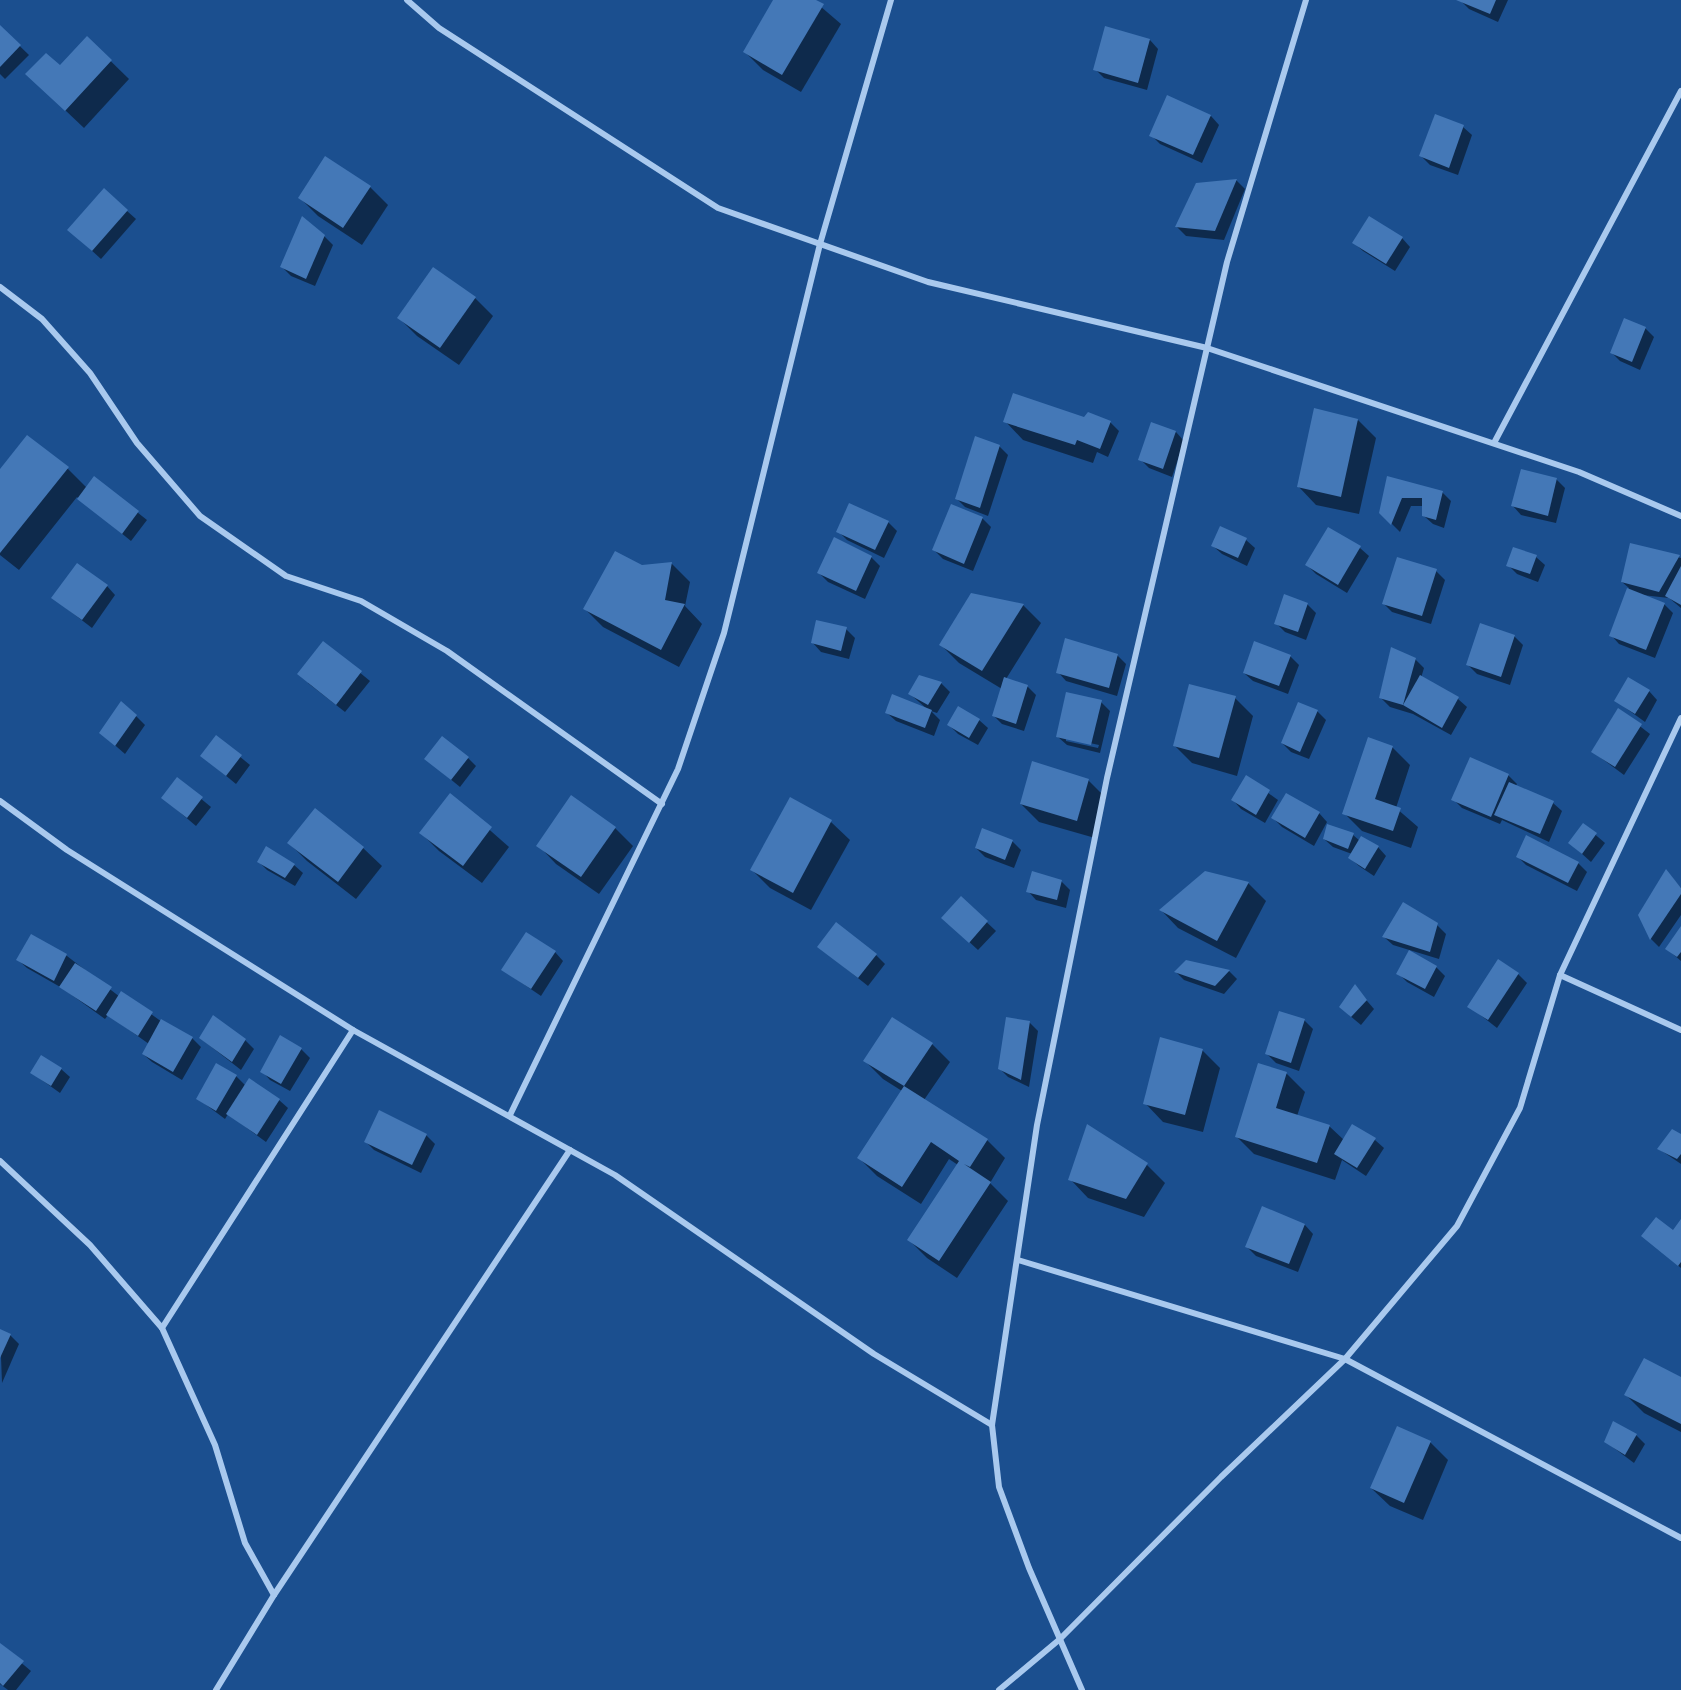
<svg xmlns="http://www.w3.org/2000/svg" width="1681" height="1690" viewBox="0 0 1681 1690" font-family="'Source Sans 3',sans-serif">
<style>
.shadow{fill:#0007;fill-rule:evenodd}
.building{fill:#4478b7}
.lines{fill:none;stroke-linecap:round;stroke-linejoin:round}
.minor{stroke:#a9c9ee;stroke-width:6}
</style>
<rect width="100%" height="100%" fill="#1b4f8f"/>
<g class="shadow">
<path d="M775,0h38l28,24 -40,68 -38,-22 -18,-18z"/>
<path d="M1460,0h48l-10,22 -29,-13z"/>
<path d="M0,27l29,28 -24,24 -5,-5z"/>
<path d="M87,38l42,41 -45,49 -38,-36 14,-25z"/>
<path d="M1150,40l8,9 -11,41 -43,-12 -9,-9z"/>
<path d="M1211,116l8,9 -17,38 -42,-19 -9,-9z"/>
<path d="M1435,116l28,11 9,8 -14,40 -28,-10 -9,-9z"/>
<path d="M1236,180l9,9 -21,51 -38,-4 -9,-9z"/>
<path d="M370,187l18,18 -26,40 -44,-29 -18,-18z"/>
<path d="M127,211l9,8 -35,40 -23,-21z"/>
<path d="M324,236l9,9 -18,41 -24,-10 -9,-9z"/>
<path d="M1402,238l8,9 -15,24 -32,-20 -9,-8z"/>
<path d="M475,298l18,18 -34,49 -42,-29 -18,-18z"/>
<path d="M1645,328l9,9 -14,33 -20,-9 -9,-9z"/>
<path d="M1083,418l27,4 9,9 -11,26 -11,-5 -4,11 -70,-23 -18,-19z"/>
<path d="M1358,420l18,18 -17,76 -43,-9 -18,-19z"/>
<path d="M1176,432l8,9 -12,36 -23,-9 -9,-9z"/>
<path d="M999,446l9,9 -20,61 -23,-9 -9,-9z"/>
<path d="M68,469l19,19 7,-10 53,42 -16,21 -54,-44 -58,73 -19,-15v-84z"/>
<path d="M1388,478l54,14 9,9 -7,27 -11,-4 -9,-8 -1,-10h-12l-11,26 -20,-20z"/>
<path d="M1556,479l9,9 -9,35 -35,-8 -8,-9z"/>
<path d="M982,518l9,9 -18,44 -30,-12 -9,-9z"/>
<path d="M888,522l9,9 -13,27 -37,-18 -9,-9z"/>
<path d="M835,539l36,18 9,9 -15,33 -37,-17 -9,-9z"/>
<path d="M1246,540l9,8 -8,18 -25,-12 -9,-8z"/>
<path d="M1631,545l50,13v50l-12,-10 -27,-3 22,9 9,9 -18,45 -36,-14 -8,-9 18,-47 -7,-6z"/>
<path d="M1360,548l9,8 -22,37 -31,-19 -9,-9z"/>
<path d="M1536,557l9,8 -7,17 -21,-8 -9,-9z"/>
<path d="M672,564l18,18 -5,24 17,18 -23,43 -76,-40 -18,-18 57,-42z"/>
<path d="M1436,571l9,9 -14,44 -39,-12 -9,-9z"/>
<path d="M107,586l8,9 -23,33 -39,-30z"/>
<path d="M1307,604l9,9 -10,27 -21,-8 -9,-9z"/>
<path d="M1023,605l18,18 -35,56 22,8 8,8 -12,36 -22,-7 -9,-9 9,-26 -43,-26 -18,-18z"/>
<path d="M846,629l9,9 -6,21 -28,-7 -8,-9z"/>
<path d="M1514,636l9,9 -13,40 -33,-11 -9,-9z"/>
<path d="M324,643l46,38 -25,31 -37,-29z"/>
<path d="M1117,655l9,9 -9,32 -51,-15 -8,-9z"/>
<path d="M1290,656l9,9 -11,29 -35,-13 -9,-8z"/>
<path d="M1415,659l9,9 -3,10 37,21 9,8 -16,28 -38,-21 -23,-7 -9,-9z"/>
<path d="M941,683l9,9 -13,21 -6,-2 9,9 -6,16 -38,-15 -9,-8 40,-4 -17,-15z"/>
<path d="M1649,691l8,9 -12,22 -29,-21z"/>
<path d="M1235,698l18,18 -16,60 -45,-13 -18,-18z"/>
<path d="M1101,702l9,9 -10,42 -33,-8 -9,-8zM1066,738l33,7 -1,3 -32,-7z"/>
<path d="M1619,710l31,24 -26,41 -31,-23z"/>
<path d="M1317,711l9,9 -17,39 -18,-7 -9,-9z"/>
<path d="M136,716l9,9 -20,29 -24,-21z"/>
<path d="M979,720l9,8 -10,17 -20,-11 -9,-9z"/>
<path d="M216,737l34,28 -14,19 -34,-28z"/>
<path d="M1392,747l18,18 -14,43 22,19 -7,21 -49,-17 -18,-18z"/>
<path d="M468,758l8,8 -16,21 -34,-28z"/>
<path d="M1508,775l9,9 -2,3 38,16 9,8 -13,31 -47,-22 -2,4 -38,-16 -9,-9z"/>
<path d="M1246,777l32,23 -13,23 -24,-14 -8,-9z"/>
<path d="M177,779l34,28 -15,19 -33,-28z"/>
<path d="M1088,780l18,18 -11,40 -56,-16 -18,-18z"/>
<path d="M450,795l59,52 -27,36 -43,-32 -18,-18z"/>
<path d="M790,799l41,23 19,18 -39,70 -41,-22 -18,-18z"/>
<path d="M315,810l48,38 19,18 -26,33 -49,-38 -18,-18z"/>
<path d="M1319,813l8,9 -13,24 -32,-19 -9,-9z"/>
<path d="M1584,825l21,18 -14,19 -21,-19z"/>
<path d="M615,828l18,18 -34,48 -43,-30 -18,-19z"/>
<path d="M983,830l29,11 9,9 -7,18 -29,-11 -9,-9z"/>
<path d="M1353,835l7,6 18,6 8,9 -12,20 -15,-10 -9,-8 2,-4 -19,-7 -9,-8z"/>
<path d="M1517,856l61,7 9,9 -10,19 -51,-26z"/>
<path d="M259,862l35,3 9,8 -8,13 -28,-16z"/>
<path d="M1666,871l15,17v27l-22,32 -8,-8 -11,-23z"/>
<path d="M1061,881l9,9 -4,18 -30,-8 -8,-9z"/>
<path d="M1248,883l18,18 -30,57 -58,-30 -17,-18z"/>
<path d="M961,898l35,33 -18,19 -26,-24z"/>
<path d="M1437,925l9,9 -7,25 -46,-14 -9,-8z"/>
<path d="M1681,929v32l-14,-12z"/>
<path d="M31,936l36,20 53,41 2,-4 40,29 30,16 9,9 -19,33 -30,-18 -9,-8 6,-10 -41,-29 -3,4 -43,-31 -35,-20 -9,-8z"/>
<path d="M819,947l57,8 9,9 -17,22z"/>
<path d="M555,952l8,9 -22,35 -38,-26z"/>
<path d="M1436,967l9,9 -11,21 -27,-15 -9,-9z"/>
<path d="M1229,971l8,8 -13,15 -40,-14 -8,-8z"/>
<path d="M1518,974l9,9 -30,45 -28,-22z"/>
<path d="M1355,987l19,22 -13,16 -12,-10z"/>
<path d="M1304,1020l9,9 -14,42 -23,-8 -9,-9z"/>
<path d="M1029,1022l9,9 -9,56 -21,-10 -9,-9z"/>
<path d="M200,1038l45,2 9,9 -13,21z"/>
<path d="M932,1044l18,18 -26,38 63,40 18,18 -15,25 18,18 -51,77 -30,-20 -18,-18 49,-75 -9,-6 -28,45 -44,-28 -18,-18 43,-67 -19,-12 -18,-18z"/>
<path d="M301,1049l9,9 -20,33 -20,-11 -8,-9z"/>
<path d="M1202,1050l18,18 -17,64 -40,-10 -18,-19z"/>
<path d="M1259,1065l28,9 18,18 -8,24 32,10 15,14h31l9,8 -18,28 -24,-16 -7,20 -81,-26 -18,-18z"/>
<path d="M61,1069l9,8 -10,16 -28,-20z"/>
<path d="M236,1076l10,10 33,14 9,8 -22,34 -38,-28 -3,5 -28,-21z"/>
<path d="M380,1112l46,23 9,9 -14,29 -47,-23 -8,-8z"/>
<path d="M1087,1126l60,39 18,18 -21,34 -56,-19 -18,-19z"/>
<path d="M1681,1136v28l-22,-15z"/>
<path d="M1263,1208l42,17 8,9 -15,38 -42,-16 -9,-9z"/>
<path d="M1681,1221v47l-38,-32 30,-4z"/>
<path d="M0,1331l10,4 9,9 -17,39z"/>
<path d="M1681,1379v53l-37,-19 -18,-18z"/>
<path d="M1614,1423l22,12 9,9 -11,19 -28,-21z"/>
<path d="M1430,1442l18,18 -25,60 -33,-14 -19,-18z"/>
<path d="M0,1645l31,26 -15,19h-8l-8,-6z"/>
</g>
<g class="building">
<path d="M773,0h43l8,4 -42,71 -39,-23z"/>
<path d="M1456,0h40l-6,14z"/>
<path d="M0,25l21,20 -21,22z"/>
<path d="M1105,26l45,13 -12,44 -45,-13z"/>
<path d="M87,36l25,24 -47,51 -40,-37 21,-21 14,12z"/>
<path d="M1167,95l44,20 -18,40 -44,-19z"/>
<path d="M1435,114l29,11 -15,43 -30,-12z"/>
<path d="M325,156l46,30 -28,42 -45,-30z"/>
<path d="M1237,179l-22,52 -40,-4 21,-44z"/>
<path d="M104,188l24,22 -36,41 -25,-21z"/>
<path d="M302,216l23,19 -19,44 -26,-12z"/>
<path d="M1369,216l34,21 -17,27 -34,-21z"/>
<path d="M433,267l43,30 -36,51 -43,-30z"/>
<path d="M1624,318l22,9 -14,35 -22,-9z"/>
<path d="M1013,393l71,24 4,-5 23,9 -11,28 -23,-9 -2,5 -72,-23z"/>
<path d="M1314,408l44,11 -17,78 -44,-10z"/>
<path d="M1151,422l25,9 -13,38 -25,-9z"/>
<path d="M27,435l42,32 -69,86v-84z"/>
<path d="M975,436l25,9 -20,63 -25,-9z"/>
<path d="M1521,469l36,9 -9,38 -37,-10z"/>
<path d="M94,476l45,35 -17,23 -45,-35z"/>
<path d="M1387,476l56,15 -7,29 -14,-4v-18h-20l-11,27 -12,-12z"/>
<path d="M849,503l40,18 -14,29 -39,-18z"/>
<path d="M951,504l32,13 -19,47 -32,-14z"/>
<path d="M1220,526l27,12 -9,20 -27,-12z"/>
<path d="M1328,527l33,19 -23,39 -33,-20z"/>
<path d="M834,537l38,19 -16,35 -39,-18z"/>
<path d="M1630,543l50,12 -21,37 -38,-10z"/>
<path d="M1513,547l24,8 -7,19 -24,-8z"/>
<path d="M615,551l27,14 30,-3 -7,38 20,4 -24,46 -78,-41z"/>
<path d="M1397,557l40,12 -15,47 -40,-12z"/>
<path d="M77,563l31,22 -26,35 -31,-22z"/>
<path d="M1681,566v39l-16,-9z"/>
<path d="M1627,588l38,15 -19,47 -37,-14z"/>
<path d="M971,593l53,11 -42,67 -43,-26z"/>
<path d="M1284,594l24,9 -10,29 -24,-8z"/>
<path d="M816,620l31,7 -6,24 -30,-8z"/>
<path d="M1480,623l35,12 -14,42 -35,-12z"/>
<path d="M1065,638l53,16 -9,34 -53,-15z"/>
<path d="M323,641l39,30 -26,34 -39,-31z"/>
<path d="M1254,641l37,14 -12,31 -36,-13z"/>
<path d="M1391,647l25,11 -13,47 -24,-7z"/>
<path d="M919,675l23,7 -14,23 -20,-11z"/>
<path d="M1420,675l39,22 -17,31 -39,-23z"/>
<path d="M1004,677l24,8 -12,39 -24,-8z"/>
<path d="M1628,677l22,13 -15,24 -21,-13z"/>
<path d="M1189,684l47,12 -17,62 -46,-12z"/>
<path d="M1066,692l36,8 -11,45 -35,-8z"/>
<path d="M892,694l40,16 -7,18 -40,-15z"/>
<path d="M121,701l16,14 -22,31 -16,-13z"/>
<path d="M1298,702l20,8 -18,42 -19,-9z"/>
<path d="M958,706l22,13 -11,19 -22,-13z"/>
<path d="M1618,708l24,16 -27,43 -24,-15z"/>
<path d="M216,735l26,20 -16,21 -26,-20z"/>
<path d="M442,736l27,21 -18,23 -27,-21z"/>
<path d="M1368,737l25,9 -18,53 26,9 -8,23 -51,-17z"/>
<path d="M1470,757l39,17 -18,43 -40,-17z"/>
<path d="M1032,761l57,18 -12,42 -57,-17z"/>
<path d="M1246,775l24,15 -14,25 -25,-15z"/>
<path d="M177,777l26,20 -16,21 -26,-20z"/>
<path d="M1509,782l45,19 -14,33 -46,-19z"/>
<path d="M450,793l42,34 -29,39 -44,-33z"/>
<path d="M1286,793l34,19 -15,26 -34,-20z"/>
<path d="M571,795l45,32 -35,50 -45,-31z"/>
<path d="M790,797l42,23 -39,73 -43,-23z"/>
<path d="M315,808l49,39 -26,35 -51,-39z"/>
<path d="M1583,823l14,10 -15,21 -14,-11z"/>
<path d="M1327,824l27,9 -6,16 -25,-10z"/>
<path d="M982,828l31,12 -8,20 -30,-12z"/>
<path d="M1526,835l53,27 -11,21 -52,-26z"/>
<path d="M1361,836l18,10 -14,23 -17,-11z"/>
<path d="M266,846l29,18 -10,14 -28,-16z"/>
<path d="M1666,869l15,19v6l-31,46 -12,-25z"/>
<path d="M1032,871l30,9 -5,20 -31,-8z"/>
<path d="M1205,871l44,11 -32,59 -58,-31z"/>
<path d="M961,896l27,25 -19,22 -28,-25z"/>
<path d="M1403,902l35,21 -8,29 -48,-15z"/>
<path d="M836,922l41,32 -19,24 -41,-31z"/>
<path d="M1681,926v26l-4,5 -12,-8z"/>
<path d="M526,932l30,19 -25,38 -30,-19z"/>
<path d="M31,934l36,20 -13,27 -38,-21z"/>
<path d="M1409,950l28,16 -12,23 -29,-15z"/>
<path d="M1498,959l21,14 -31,47 -21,-13z"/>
<path d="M1186,960l44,10 -15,16 -41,-14z"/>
<path d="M75,963l37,24 -16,24 -37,-24z"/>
<path d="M1355,984l12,16 -16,17 -12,-10z"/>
<path d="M121,991l32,21 -15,24 -32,-21z"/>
<path d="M1279,1011l26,8 -14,44 -26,-9z"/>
<path d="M213,1015l33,24 -14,23 -33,-24z"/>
<path d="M892,1017l41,26 -29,43 -41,-25z"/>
<path d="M1006,1017l24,4 -9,59 -23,-11z"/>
<path d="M161,1019l32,18 -20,35 -31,-18z"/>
<path d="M280,1035l22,13 -21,36 -21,-12z"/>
<path d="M1160,1037l43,12 -18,66 -42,-11z"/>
<path d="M41,1055l21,13 -11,18 -21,-13z"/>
<path d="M216,1063l21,12 -21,36 -20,-12z"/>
<path d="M1258,1063l29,9 -11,36 54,17 -13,38 -82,-26z"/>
<path d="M249,1078l31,21 -23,36 -31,-21z"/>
<path d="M904,1086l84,53 -18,28 -6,-3 27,18 -52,79 -32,-21 52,-79 -28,-19 -29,45 -45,-29z"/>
<path d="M379,1110l48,24 -15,31 -48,-23z"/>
<path d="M1087,1124l61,39 -22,36 -58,-19z"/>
<path d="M1352,1124l24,14 -19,30 -23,-14z"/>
<path d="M1672,1129l9,5v20l-4,5 -20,-10z"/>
<path d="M1262,1206l43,18 -16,40 -44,-17z"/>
<path d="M1656,1217l17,13 8,-11v43l-3,4 -37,-30z"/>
<path d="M0,1329l11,5 -11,24z"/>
<path d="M1644,1358l37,19v47l-57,-29z"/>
<path d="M1613,1421l24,13 -12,21 -21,-13z"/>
<path d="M1397,1426l34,15 -27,62 -34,-15z"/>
<path d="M0,1643l24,18 -21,25 -3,-3z"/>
</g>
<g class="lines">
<g class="minor">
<path d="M407,0l32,28 279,180 210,74 279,66 372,124 102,44"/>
<path d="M0,287l42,32 48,54 47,70 63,73 86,60 75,25 86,50 215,153"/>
<path d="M1494,443l187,-352"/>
<path d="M0,801l67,49 286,180 262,145 259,179 118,71"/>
<path d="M1560,975l121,55"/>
<path d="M510,1115l168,-346 46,-136 96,-389 71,-244"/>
<path d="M0,1161l90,84 72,83 53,117 30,98 29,52"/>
<path d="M1018,1260l327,99 336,179"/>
<path d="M162,1328l191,-298"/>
<path d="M216,1690l58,-95 296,-445"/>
<path d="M999,1690l61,-51 161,-162 124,-118 112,-133 63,-118 40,-133 121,-257"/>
<path d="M1082,1690l-53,-122 -30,-81 -7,-62 45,-300 70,-347 120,-516 79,-262"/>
</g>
</g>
</svg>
